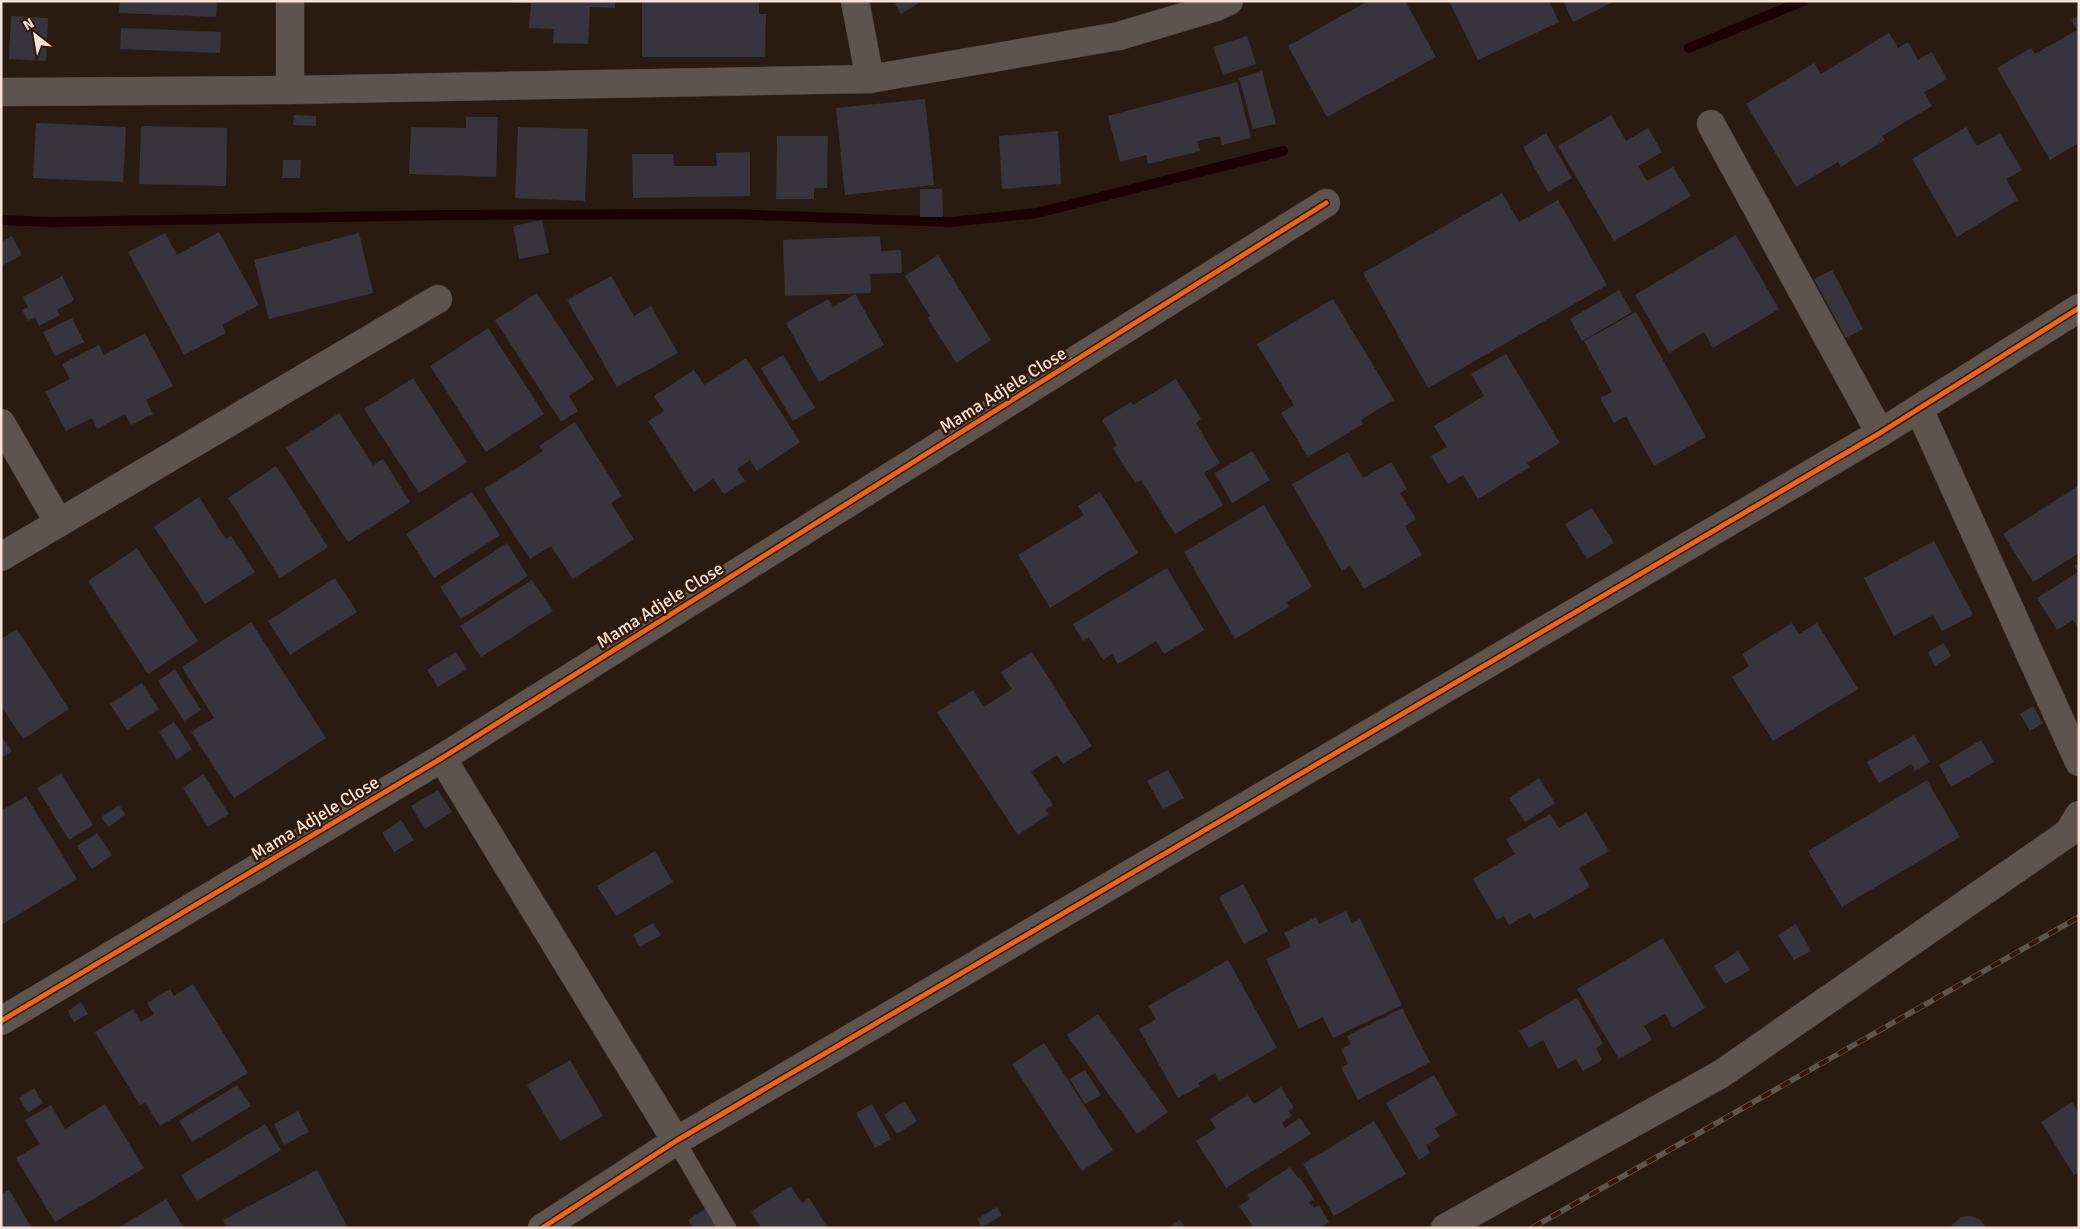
<svg xmlns="http://www.w3.org/2000/svg" width="2080" height="1229" viewBox="0 0 2080 1229" font-family="Signika,sans-serif">
<style>
.lines{fill:none;stroke-linecap:round;stroke-linejoin:round}
.stream{stroke:#1b0202;stroke-width:10}
.building{fill:#38343d}
.service-casing{stroke:#423731;stroke-width:19}
.minor-casing{stroke:#423731;stroke-width:29}
.service{stroke:#5f534d;stroke-width:18}
.minor{stroke:#5f534d;stroke-width:28}
.rail-casing{stroke:#60554e;stroke-width:5.5}
.rail{stroke:#321809;stroke-width:4;stroke-dasharray:11;stroke-linecap:butt}
.cycleway-casing{stroke:#321809;stroke-width:8}
.cycleway{stroke:#eb651d;stroke-width:5}
.labels{text-anchor:middle;dominant-baseline:central;stroke-width:5;stroke-linejoin:round;paint-order:stroke}
.street-label{font-size:18px;fill:#f5e3d9;stroke:#321809}
</style>
<rect width="100%" height="100%" fill="#291b12"/>
<g class="lines">
<g class="stream">
<path d="M1689,48l114,-47"/>
<path d="M1,220l50,2 397,-7 282,-1 221,8 86,-9 246,-62"/>
</g>
</g>
<g class="building">
<path d="M120,1h97l-1,16 -97,-4z"/>
<path d="M513,1h102v7l-25,-1 -2,37 -35,-1 1,-14 -25,-1 2,-25h-18z"/>
<path d="M642,1h117v13h7l-1,43h-123z"/>
<path d="M900,1h22l-21,13 -6,-10z"/>
<path d="M1368,1h37l31,56 -109,60 -39,-71z"/>
<path d="M1449,1h100l10,21 -81,38z"/>
<path d="M1563,1h52l-42,21z"/>
<path d="M2079,15v128l-29,17 -53,-92 34,-20 4,6 42,-24 -6,-10z"/>
<path d="M11,16l37,2 -2,43 -37,-2z"/>
<path d="M121,28l100,4 -1,21 -100,-4z"/>
<path d="M1889,33l9,15 10,-6 10,18 14,-8 15,27 -23,13 8,14 -50,30 3,4 -44,27 -3,-5 -42,25 -50,-83 68,-41 7,11z"/>
<path d="M1247,36l9,28 -33,11 -10,-28z"/>
<path d="M1262,71l14,53 -23,5 -14,-51z"/>
<path d="M1237,82l14,56 -29,7 -2,-9 -23,5 3,10 -52,13 -2,-9 -26,7 -12,-46z"/>
<path d="M925,99l9,86 -89,10 -9,-87z"/>
<path d="M294,115l22,1v10l-23,-1z"/>
<path d="M1611,115l15,26 22,-13 14,24 -24,14 9,15 26,-14 18,29 -77,45 -56,-95z"/>
<path d="M466,117h32l-2,60 -87,-3 2,-47 55,1z"/>
<path d="M36,123l90,4 -3,55 -90,-4z"/>
<path d="M141,126l86,2 -1,58 -87,-2z"/>
<path d="M518,127l70,2 -3,72 -70,-3z"/>
<path d="M1966,127l11,19 23,-13 22,37 -16,9 12,21 -61,37 -45,-78z"/>
<path d="M1058,131l3,53 -59,5 -3,-53z"/>
<path d="M1546,133l26,45 -24,14 -25,-45z"/>
<path d="M777,136h51l-1,52h-13v11h-38z"/>
<path d="M750,152v44l-117,2 -1,-44h41l1,12h43l-1,-13z"/>
<path d="M283,160h18l-1,18h-18z"/>
<path d="M920,189h22l1,28h-23z"/>
<path d="M1502,193l17,29 39,-22 49,85 -179,103 -65,-115z"/>
<path d="M542,220l7,33 -30,6 -6,-33z"/>
<path d="M219,232l40,73 -37,20 4,8 -42,22 -56,-103 37,-19 12,22z"/>
<path d="M359,233l14,60 -104,26 -15,-59z"/>
<path d="M1736,235l43,74 -66,39 -9,-16 -35,21 -34,-58z"/>
<path d="M12,236l10,19 -21,11v-24z"/>
<path d="M880,236l1,15 20,-1 1,23 -32,1 1,19 -86,3 -2,-56z"/>
<path d="M938,255l53,85 -35,23 -28,-45 2,-2 -25,-40z"/>
<path d="M1832,270l31,59 -17,9 -32,-59z"/>
<path d="M62,276l12,24 -17,10 3,5 -21,11 -4,-9 -7,4 -6,-11 6,-3 -5,-10z"/>
<path d="M611,276l23,40 17,-10 27,47 -61,34 -50,-87z"/>
<path d="M1619,290l13,22 -50,29 -12,-22z"/>
<path d="M537,293l57,86 -25,17 9,15 -17,11 -66,-102z"/>
<path d="M855,294l29,51 -65,37 -33,-59 42,-24 5,8z"/>
<path d="M1333,299l61,101 -33,20 2,4 -55,33 -27,-44 13,-8 -37,-61z"/>
<path d="M1636,312l70,125 -52,29 -28,-50 -12,7 -14,-25 12,-6 -28,-51z"/>
<path d="M72,318l12,24 -29,14 -12,-24z"/>
<path d="M488,328l56,86 -58,38 -56,-86z"/>
<path d="M145,333l28,53 -27,14 7,14 -22,11 -6,-11 -28,15 -5,-11 -26,13 -21,-39 25,-13 -8,-15 37,-19 5,10z"/>
<path d="M1506,354l54,89 -33,20 3,4 -52,32 -15,-24 -15,9 -17,-28 16,-9 -13,-21 50,-30 -13,-22z"/>
<path d="M783,355l32,53 -22,13 -32,-53z"/>
<path d="M746,358l54,84 -43,29 -7,-11 -13,9 8,12 -21,13 -11,-15 -19,13 -46,-71 16,-10 -10,-15 40,-26 10,15z"/>
<path d="M413,378l54,84 -48,31 -55,-84z"/>
<path d="M1176,379l25,40 -5,4 24,40 -16,10 19,32 -48,29 -34,-54 -6,3 -22,-35 4,-3 -15,-25 29,-18 2,3z"/>
<path d="M339,413l34,52 10,-6 27,43 -62,40 -62,-94z"/>
<path d="M575,422l47,74 -11,7 23,36 -61,40 -22,-33 -21,13 -46,-70 59,-38 -4,-5z"/>
<path d="M1252,451l18,29 -38,23 -17,-30z"/>
<path d="M1348,452l15,26 28,-16 16,27 -7,4 16,26 -11,7 17,29 -58,34 -14,-24 -8,6 -50,-87z"/>
<path d="M276,466l52,81 -48,31 -52,-80z"/>
<path d="M2078,486l1,67 -46,29 -30,-48z"/>
<path d="M472,492l28,43 -66,43 -28,-44z"/>
<path d="M1100,492l38,61 -88,55 -32,-53 66,-40 -6,-9z"/>
<path d="M199,497l27,42 5,-3 24,36 -50,32 -51,-77z"/>
<path d="M1264,505l48,82 -25,15 2,5 -54,32 -51,-87z"/>
<path d="M1592,508l22,35 -27,16 -22,-35z"/>
<path d="M1934,541l39,74 -31,16 -9,-16 -39,21 -30,-58z"/>
<path d="M507,543l21,33 -67,43 -21,-32z"/>
<path d="M137,548l61,93 -50,33 -60,-93z"/>
<path d="M2079,563v67l-6,-10 -16,10 -20,-32 41,-26 -4,-6z"/>
<path d="M1167,568l37,62 -40,24 -8,-13 -38,23 -6,-10 -9,6 -14,-23 -6,4 -10,-17z"/>
<path d="M335,578l22,34 -67,43 -22,-34z"/>
<path d="M532,580l21,31 -72,46 -21,-31z"/>
<path d="M251,622l75,116 -92,60 -43,-66 23,-14 -32,-51z"/>
<path d="M1792,623l7,11 18,-11 41,66 -85,52 -41,-64 17,-11 -7,-12z"/>
<path d="M17,629l52,80 -46,30 -22,-33v-71l2,3z"/>
<path d="M1944,643l7,13 -16,10 -7,-14z"/>
<path d="M456,652l11,17 -29,18 -11,-17z"/>
<path d="M1032,652l60,94 -29,18 -6,-9 -26,17 22,33 -8,5 4,4 -31,21 -81,-123 36,-22 11,17 28,-18 -11,-17z"/>
<path d="M175,669l26,41 -17,11 -26,-40z"/>
<path d="M142,683l17,26 -32,21 -17,-26z"/>
<path d="M2033,706l10,17 -13,8 -10,-17z"/>
<path d="M174,722l18,27 -15,11 -18,-28z"/>
<path d="M1914,735l16,27 -15,9 -4,-7 -32,19 -12,-21z"/>
<path d="M1,736l11,15 -11,7z"/>
<path d="M1981,740l13,22 -43,25 -12,-22z"/>
<path d="M1168,770l16,28 -21,11 -16,-28z"/>
<path d="M61,773l32,52 -24,15 -32,-52z"/>
<path d="M203,774l26,40 -21,13 -25,-39z"/>
<path d="M1539,778l16,25 -30,19 -16,-24z"/>
<path d="M1927,780l33,57 -118,70 -34,-56z"/>
<path d="M438,790l14,22 -27,17 -14,-23z"/>
<path d="M26,796l51,83 -76,46v-114z"/>
<path d="M119,805l7,10 -18,12 -7,-10z"/>
<path d="M1586,812l23,39 -30,17 11,19 -56,32 -4,-6 -21,12 -5,-9 -7,4 -24,-41 42,-25 -9,-15 44,-25 9,14z"/>
<path d="M401,820l13,20 -20,12 -12,-19z"/>
<path d="M97,833l15,22 -20,14 -15,-23z"/>
<path d="M655,851l18,31 -57,34 -19,-30z"/>
<path d="M1243,884l25,47 -24,13 -25,-47z"/>
<path d="M1346,911l6,12 8,-4 42,86 -69,33 -10,-21 -24,12 -33,-70 25,-12 -7,-14 32,-16 3,7z"/>
<path d="M653,923l8,12 -21,12 -7,-12z"/>
<path d="M1796,924l15,27 -17,9 -16,-25z"/>
<path d="M1663,938l42,70 -32,20 -8,-14 -21,12 8,14 -33,19 -42,-70z"/>
<path d="M1738,951l12,19 -25,14 -11,-18z"/>
<path d="M1228,960l49,88 -58,33 -4,-8 -17,10 2,3 -22,12 -39,-69 17,-10 -8,-13z"/>
<path d="M193,984l55,89 -88,53 -15,-23 -5,2 -45,-73 38,-23 8,13 13,-8 -7,-11 23,-14 4,7z"/>
<path d="M1577,998l26,45 -7,5 6,12 -19,11 -7,-12 -18,10 -15,-29 -14,8 -10,-17z"/>
<path d="M81,1002l7,12 -14,8 -6,-11z"/>
<path d="M1402,1008l28,54 -72,38 -17,-33 7,-3 -7,-15 10,-5 -4,-8z"/>
<path d="M1098,1014l70,98 -31,22 -70,-99z"/>
<path d="M1044,1043l69,107 -31,21 -70,-107z"/>
<path d="M570,1060l33,56 -43,25 -33,-56z"/>
<path d="M1085,1070l16,25 -16,9 -15,-25z"/>
<path d="M1434,1075l23,40 -22,13 5,8 -14,9 4,8 -11,7 -33,-57z"/>
<path d="M237,1085l14,21 -59,36 -13,-21z"/>
<path d="M1281,1087l13,21 -6,3 4,5 -10,7 3,5 15,-10 11,16 -85,54 -30,-47 20,-13 -6,-9 38,-24 6,9z"/>
<path d="M34,1088l9,15 -15,10 -9,-15z"/>
<path d="M904,1101l13,20 -20,13 -13,-19z"/>
<path d="M2072,1102l7,11v59l-5,3 -33,-53z"/>
<path d="M105,1104l39,64 -89,54 -39,-64 24,-14 -15,-24 26,-15 14,24z"/>
<path d="M872,1104l19,35 -16,9 -19,-35z"/>
<path d="M298,1111l11,21 -25,13 -10,-21z"/>
<path d="M1374,1121l32,53 -72,42 -31,-52z"/>
<path d="M265,1124l16,26 -84,51 -16,-26z"/>
<path d="M1290,1167l9,12 1,-1 16,24 -4,-2 -3,2 2,4 2,-1 1,3 5,-3 10,17 -9,6h-66l-15,-22 11,-7 -3,-4z"/>
<path d="M317,1170l31,58h-121l-4,-8z"/>
<path d="M791,1186l11,17 7,-5 19,30h-67l-10,-16z"/>
<path d="M9,1190l23,38h-31v-34z"/>
<path d="M166,1199l18,29h-66z"/>
<path d="M708,1207l13,21h-28l-5,-8z"/>
<path d="M997,1207l5,8 -20,12 -5,-8z"/>
<path d="M1970,1216l9,3 8,9h-38l12,-11z"/>
<path d="M1180,1220l5,8h-17z"/>
</g>
<g class="lines">
<g class="service-casing">
<path id="service" d="M676,1141l51,87"/>
</g>
<g class="minor-casing">
<g id="minor">
<path d="M855,1l15,78"/>
<path d="M290,90v-89"/>
<path d="M1,92l289,-2 580,-11 249,-43 97,-29 13,-6"/>
<path d="M1711,124l169,309"/>
<path d="M1919,409l160,353"/>
<path d="M1,423l58,100"/>
<path d="M1,557l437,-258"/>
<path d="M442,758l234,383"/>
<path d="M1,1021l441,-263 884,-555"/>
<path d="M542,1228l134,-87 1204,-708 199,-125"/>
<path d="M1445,1228l276,-154 347,-241 11,-18"/>
</g>
</g>
<use href="#service" class="service"/>
<use href="#minor" class="minor"/>
<g class="rail-casing">
<path id="rail" d="M1532,1228l547,-311"/>
</g>
<use href="#rail" class="rail"/>
<g class="cycleway-casing">
<g id="cycleway">
<path d="M1,1021l441,-263 884,-555"/>
<path d="M542,1228l134,-87 1204,-708 199,-125"/>
</g>
</g>
<use href="#cycleway" class="cycleway"/>
</g>
<g class="labels">
<g class="street-label">
<text transform="translate(1003 390) rotate(-32)">Mama Adjele Close</text>
<text transform="translate(660 605) rotate(-32)">Mama Adjele Close</text>
<text transform="translate(315 818) rotate(-31)">Mama Adjele Close</text>
</g>
</g>
<rect width="2080" height="1229" fill="none" stroke="#f5e3d9" stroke-width="5"/>
<g transform="translate(35 35) rotate(329)" stroke="#321809" stroke-width="4" paint-order="stroke">
<path d="M0-4L9 19L0 12L-9 19Z" fill="#f5e3d9"/>
<text y="-8" font-size="14" font-weight="bold" text-anchor="middle" fill="#f5e3d9">N</text>
</g>
</svg>
